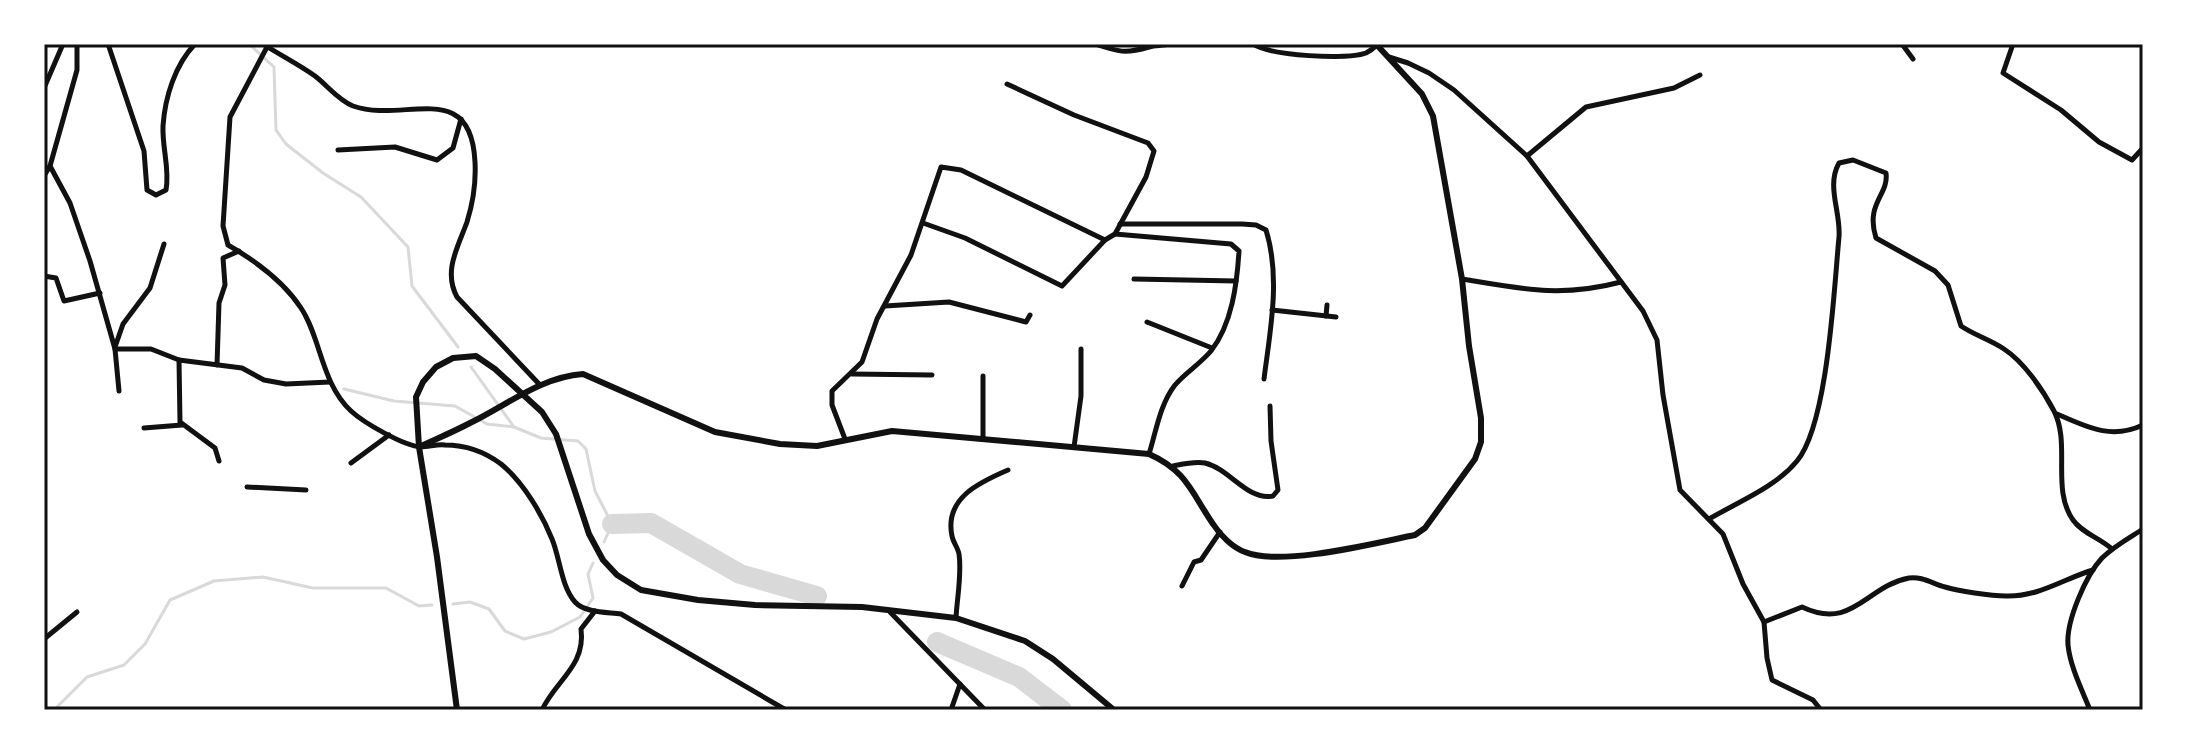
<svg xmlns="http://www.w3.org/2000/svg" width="2187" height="754" viewBox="0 0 2187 754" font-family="Cabin,sans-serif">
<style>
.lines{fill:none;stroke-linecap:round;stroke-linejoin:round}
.stream{stroke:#d9d9d9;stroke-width:3}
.river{stroke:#d9d9d9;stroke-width:20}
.minor{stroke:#111;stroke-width:5}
.tertiary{stroke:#111;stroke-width:6}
.neatline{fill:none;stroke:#111;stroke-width:3}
</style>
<rect width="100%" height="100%" fill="#fff"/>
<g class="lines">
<g class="stream">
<path d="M249,44l25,23 2,63 10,14 37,29 38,24 47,50 4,39 46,61"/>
<path d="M471,367l43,60 27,11 37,3 8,8 9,42 17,33 -8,18"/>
<path d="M344,389l50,12 61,5 32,18 27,3"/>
<path d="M453,604l17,-2 19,7 16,22 19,8 27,-7 29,-15 13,-19 -5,-24 5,-11"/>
<path d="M54,710l33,-33 37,-12 21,-21 25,-44 44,-19 49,-4 50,11h73l33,18 13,-1"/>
</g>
<g class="river">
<path d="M612,524l39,-1 89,51 77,22"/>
<path d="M937,642l82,35 43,33"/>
</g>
<g class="minor">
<path d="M108,44l36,107 3,39 9,5 10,-5c4,-21 -4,-42 -3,-64 2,-29 12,-61 32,-82"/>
<path d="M263,44c17,11 35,20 52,32 13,10 23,24 38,30 51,18 118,-29 122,56 1,19 -2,41 -8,60 -9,25 -24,49 -10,75l83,88"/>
<path d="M1095,44c24,8 30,10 54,3 7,-2 14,-1 20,-3"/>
<path d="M1253,44c18,12 94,16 113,9 4,-2 8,-5 11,-8"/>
<path d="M1902,44l11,15"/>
<path d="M2013,44l-10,29 58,37 38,32 33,18 11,-12"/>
<path d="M267,47l-37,70 -7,109 5,19c26,15 56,37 73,63 20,30 20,75 50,103 13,12 53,35 70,36 8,0 16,-3 24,-2 20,0 40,7 56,19 22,18 41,50 51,75 8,19 9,47 23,63 10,11 32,10 46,12l165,96"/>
<path d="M1389,57l19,6 21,10 25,17 73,66 116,155 14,29 6,55 17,95 43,44 20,50 21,38 3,36 5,22 41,20 8,10"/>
<path d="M44,88l19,-44"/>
<path d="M338,150l57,-3 42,13 16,-12 8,-29"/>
<path d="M1527,156l59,-49 88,-19 26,-13"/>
<path d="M50,166l20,37 20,58 25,88 4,42"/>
<path d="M44,176l6,-10 27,-96v-26"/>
<path d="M923,223l42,15 97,48 43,-46 10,-6 31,-57 8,-26 -6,-8 -74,-28 -67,-31"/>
<path d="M1120,224h122l14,1 10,5c15,48 4,101 -2,149"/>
<path d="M1115,234l116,10 8,7c-2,33 -7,73 -28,100 -11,13 -26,22 -36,34 -15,19 -19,47 -26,69"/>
<path d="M44,276l12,2 8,23 36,-8"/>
<path d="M1134,279l102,2"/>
<path d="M1462,279c60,10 98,19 159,3"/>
<path d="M885,306l64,-4 77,20 4,-7"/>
<path d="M1272,310l64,7"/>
<path d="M1326,316l1,-11"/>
<path d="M1147,322l65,26"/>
<path d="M115,347l8,-23 27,-36 14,-44"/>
<path d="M115,349h36l28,11 63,8 22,12 22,4 44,-2"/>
<path d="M179,360l1,62 35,26 4,13"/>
<path d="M217,365l2,-62 6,-18 -2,-27 16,-7"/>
<path d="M852,374l80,1"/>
<path d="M2057,414c30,13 54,26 86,11"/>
<path d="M144,428l38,-3"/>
<path d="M845,439l-13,-34v-14l30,-29 15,-43 34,-64 30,-88 20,3 144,70"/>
<path d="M983,439v-63"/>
<path d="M1074,447l7,-51v-47"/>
<path d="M351,463l38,-28"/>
<path d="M1173,466c10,-2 22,-5 32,-3 25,6 42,38 68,33l5,-6 -7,-49 -1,-35"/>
<path d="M247,487l59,3"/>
<path d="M1709,519c29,-17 67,-32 88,-58 31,-37 37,-173 42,-224 2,-25 -13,-51 0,-74l14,-3 33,13c3,22 -21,30 -10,65l59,33 13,14 13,41c13,9 30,14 43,23 20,13 39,41 50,62 17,33 -3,78 19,109 9,13 27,18 39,29"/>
<path d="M1182,586l12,-24 7,-2 19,-28"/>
<path d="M890,612l95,98"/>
<path d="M956,618c1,-20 6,-44 3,-64 -1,-6 -6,-12 -7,-18 -8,-38 28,-54 56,-66"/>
<path d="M1764,622l38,-15c51,24 64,-21 107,-29 13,-2 24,6 36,9 13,4 46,9 61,9 33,1 57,-17 87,-26"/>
<path d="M44,639l33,-27"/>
<path d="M542,710c13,-29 44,-44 39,-81l14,-18"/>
<path d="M951,710l9,-26"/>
<path d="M2090,710c-8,-20 -20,-44 -22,-65 -2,-24 18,-70 34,-87 12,-12 27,-20 41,-29"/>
</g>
<g class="tertiary">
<path d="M419,447c17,-8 34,-15 51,-24 37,-18 71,-46 113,-49l132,58 65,12 37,2 75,-15 257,23c38,17 42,38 64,70 7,11 20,24 32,28 36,15 130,-9 170,-17l10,-7 50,-69 6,-17v-24l-12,-72 -7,-67 -29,-163 -11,-22 -46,-50"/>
<path d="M457,710l-20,-153 -18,-110 -3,-50 7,-15 13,-15 17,-9 23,-2 19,13 47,43 14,22 33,100 14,26 14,15 24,15 57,10 57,5 107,2 94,11 69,23 28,18 61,51"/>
</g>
</g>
<rect width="2187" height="754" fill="none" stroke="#ffffff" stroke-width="92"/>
<rect x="46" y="46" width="2095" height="662" class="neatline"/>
</svg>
